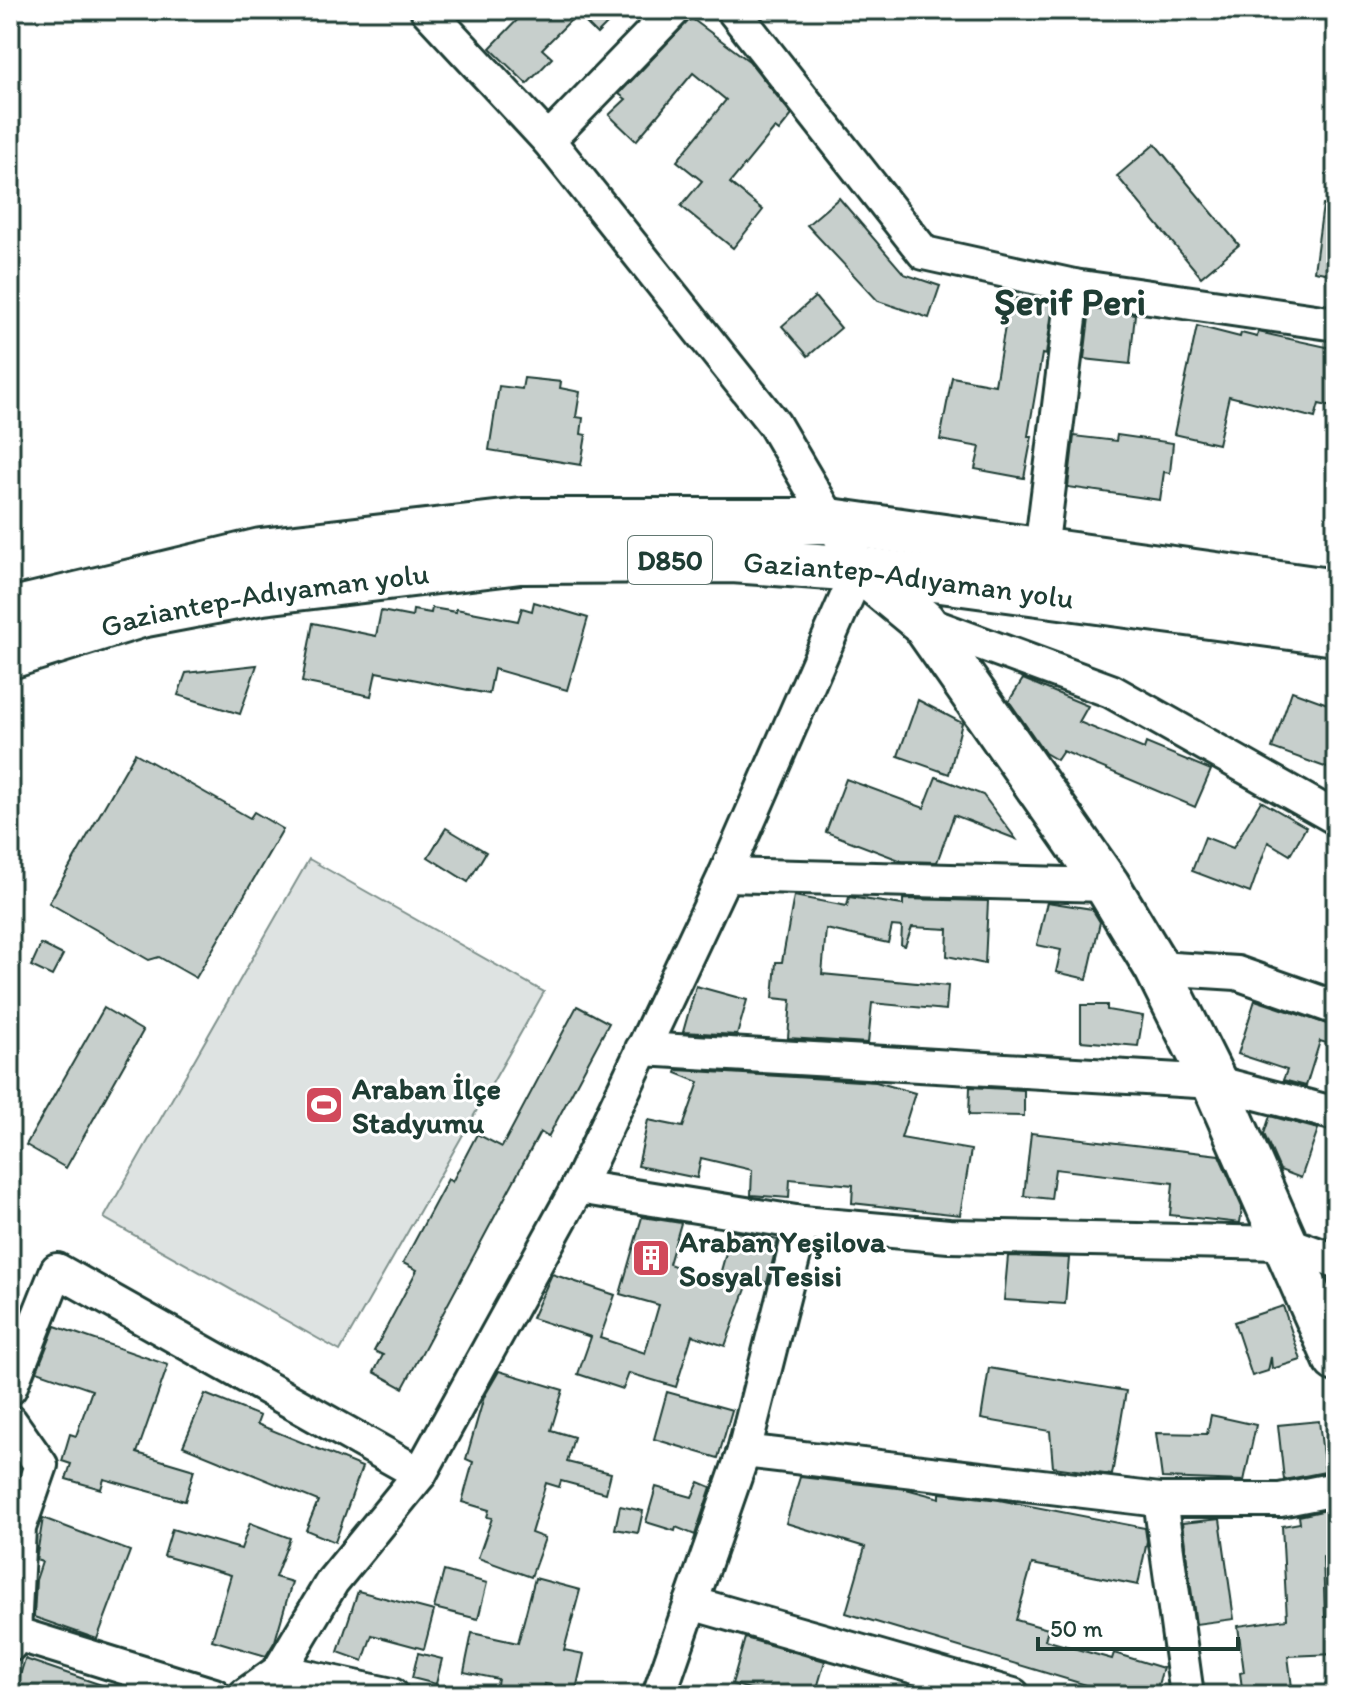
<svg xmlns="http://www.w3.org/2000/svg" width="1346" height="1705" viewBox="0 0 1346 1705" font-family="Itim,sans-serif">
<style>
.garden{fill:#dee3e2;stroke:#7e908b;stroke-width:2}
.building{fill:#c7cfcc;stroke:#1f3d34;stroke-width:2}
.lines{fill:none;stroke-linecap:round;stroke-linejoin:round}
.street-casing{stroke:#1f3d34;stroke-width:38}
.secondary-casing{stroke:#1f3d34;stroke-width:50}
.highway-casing{stroke:#1f3d34;stroke-width:50}
.street{stroke:#fff;stroke-width:32}
.secondary{stroke:#fff;stroke-width:44}
.highway{stroke:#fff;stroke-width:44}
.labels{text-anchor:middle;dominant-baseline:central;stroke-width:6;stroke-linejoin:round;paint-order:stroke}
.shield{fill:#fff;stroke:#627771;stroke-width:2}
.shield-label{font-size:28px;font-weight:bold;fill:#1f3d34}
.street-label{font-size:30px;fill:#1f3d34;stroke:#fff}
.poi-label{font-size:30px;font-weight:bold;fill:#1f3d34;stroke:#fff;text-anchor:start}
.district-label{font-size:38px;font-weight:bold;fill:#1f3d34;stroke:#fff}
</style>
<rect width="100%" height="100%" fill="#fff"/>
<filter id="ink" filterUnits="userSpaceOnUse"><feTurbulence type="fractalNoise" baseFrequency=".0125" numOctaves="2"/><feDisplacementMap in="SourceGraphic" scale="16" xChannelSelector="R" yChannelSelector="G"/><feConvolveMatrix kernelMatrix="1 2 1 2 8 2 1 2 1" color-interpolation-filters="sRGB"/></filter>
<g filter="url(#ink)">
<path class="garden" d="M309,859l235,133 -204,359 -236,-133z"/>
<g class="building">
<path d="M527,10h94l-24,24 -20,-20 -35,35 10,9 -25,26 -37,-36z"/>
<path d="M691,18l58,43 43,54 -13,16 -4,-3 -45,55 33,27 -30,38 -52,-42 21,-25 -25,-20 49,-61 -33,-27 -57,68 -27,-26 17,-16 -7,-5z"/>
<path d="M1155,144l84,101 -38,32 -84,-101z"/>
<path d="M839,198l65,76 36,12 -11,32 -51,-17 -71,-76z"/>
<path d="M1323,205l13,1v69l-22,-4z"/>
<path d="M815,297l26,31 -33,28 -26,-30z"/>
<path d="M1010,297l43,7 -7,51 -4,-1 -14,82h4l-8,42 -49,-9 5,-22 -40,-7 12,-63 43,8z"/>
<path d="M1090,309l45,5 -5,50 -46,-5z"/>
<path d="M1197,326l43,11 1,-4 16,4 1,-5 78,17v59l-17,-4 -4,14 -86,-22 -11,48 -44,-10z"/>
<path d="M524,378l37,4 -1,6 20,4 -4,25 7,1 -2,16 5,1 -5,30 -92,-15 10,-64 23,3z"/>
<path d="M1117,435l56,8 -3,30 -6,-1 -4,28 -92,-13 6,-51 42,5z"/>
<path d="M534,602l54,16 -21,72 -73,-21 -5,25 -113,-22 -5,24 -69,-14 11,-59 63,13 5,-25 31,6 1,-7 18,3 1,-5 24,4v-3l62,12 4,-13 10,3z"/>
<path d="M257,665l-17,49 -62,-19 8,-22z"/>
<path d="M1023,679l65,27 -9,16 65,27 2,-6 65,27 -16,37 -132,-56 -6,9 -12,-7 -36,-52z"/>
<path d="M1292,691l44,16v64l-64,-23z"/>
<path d="M918,700l44,23 -13,51 -51,-18z"/>
<path d="M135,753l115,65 4,-6 29,17 -87,149 -37,-21 -10,3 -100,-57z"/>
<path d="M936,777l47,18 33,44 -62,-24 -17,47 -35,-1 -76,-29 20,-53 78,29z"/>
<path d="M1261,801l45,26 -16,28 -22,-13 -18,51 -58,-22 13,-34 28,11z"/>
<path d="M446,828l40,24 -18,30 -40,-25z"/>
<path d="M794,896l53,10 2,-9 54,8v-6l85,2 -3,63 -38,-8 1,-27 -36,-2 -7,19 -4,-1 1,-18 -10,-1 -4,17 -62,-14 -4,45 126,12 -2,24 -74,-7 -4,40 -80,-5 3,-38 -18,-2 3,-36h6z"/>
<path d="M1047,902l45,7 8,13 -13,57 -31,-7 5,-22 -24,-5z"/>
<path d="M41,944l22,11 -11,21 -21,-10z"/>
<path d="M696,986l51,14 -10,35 -54,-3z"/>
<path d="M1255,1000l81,27v19l-16,-5 -14,45 -23,-6 4,-10 -49,-16z"/>
<path d="M1081,1005h26v5l36,6 -5,30 -57,-5z"/>
<path d="M577,1006l32,17 -61,114 -8,-5 -137,256 -29,-16 9,-17 -9,-4 43,-81 -14,-7 45,-84 4,3 25,-48 25,13z"/>
<path d="M104,1008l39,23 -77,137 -40,-23z"/>
<path d="M677,1070l199,12 39,11 -14,45 70,12 -11,65 -108,-12 1,-18 -63,-6 -1,19 -38,-3 1,-25 -51,-12 -4,20 -59,-12 10,-46 35,7 16,-45 -23,-9z"/>
<path d="M970,1087l54,3v26l-55,-1z"/>
<path d="M1270,1116l48,13 -17,49 -21,-8 -16,-36z"/>
<path d="M1031,1133l188,22 23,52 -2,16 -70,-8 3,-32 -118,-14 -4,30 -27,-3z"/>
<path d="M642,1217l39,6 -12,41 49,18 14,-51 46,9 -11,43 -17,-5 -25,68 -33,-11 -16,52 -47,-14 -6,16 -45,-15 13,-37 -59,-19 20,-44 63,21 -15,43 45,15 14,-48 -39,-11z"/>
<path d="M1008,1256l61,2 -4,46 -61,-4z"/>
<path d="M1283,1306l18,54 -29,9 -1,-12 -3,14 -16,5 -18,-54z"/>
<path d="M55,1326l113,39 -31,88 57,17 -9,31 -81,-22 -3,10 -35,-10 5,-15 -9,-3 8,-27 6,2 16,-46 -55,-19z"/>
<path d="M989,1368l137,23 -14,84 -59,-8 -3,-36 -69,-12z"/>
<path d="M499,1371l64,19 -12,40 23,7 -7,25 44,11 -5,20 -45,-12 -2,6 -13,-4 -15,50 14,5 -14,39 -53,-19 14,-40 -5,-1 2,-7 -27,-8 11,-40 -7,-3 18,-62z"/>
<path d="M667,1392l65,18 -14,48 -64,-19z"/>
<path d="M205,1394l55,22 -3,8 105,43 -27,75 -29,-12 12,-29 -135,-55z"/>
<path d="M1211,1415l45,10 -12,56 -82,-3 -6,-45 51,1z"/>
<path d="M1319,1421l6,51 -41,8 -6,-55z"/>
<path d="M800,1477l106,12 34,9v-5l59,7 146,28 2,13 -9,44 -106,-21 -16,56 32,9 -3,11 67,19 2,-6 49,15 -8,27h-53l1,-5 -257,-77 19,-66 -79,-24z"/>
<path d="M699,1482l12,5 -16,48 -19,-8 -1,4 -29,-9 10,-35 36,10z"/>
<path d="M620,1506l23,5 -5,22 -23,-4z"/>
<path d="M1336,1508v47l-13,2 2,60h11v37l-48,2 5,39h-50l-3,-22 4,-1 -6,-46 49,-7 -5,-93 18,-3 -1,-7z"/>
<path d="M43,1518l87,33 -33,88 -63,-22 2,-37 6,-18 -6,-2z"/>
<path d="M1220,1519l14,100 -38,5 -14,-101z"/>
<path d="M250,1523l40,15 -15,39 17,5 -17,59 -9,15 -54,-16 19,-65 -67,-19 8,-27 69,20z"/>
<path d="M444,1571l43,12 -9,36 -44,-11z"/>
<path d="M535,1578l45,12 -16,60 20,4 -8,36 -31,-6 -3,11h-47l3,-16 -34,-7 8,-39 46,10z"/>
<path d="M358,1591l76,20 -10,38 -52,-14 -9,26 -25,-9z"/>
<path d="M745,1638l80,23 -10,34h-44l-39,-11z"/>
<path d="M418,1653l24,6 -6,25 -24,-6z"/>
<path d="M25,1659l94,32 -1,4h-104z"/>
</g>
<g class="lines">
<g class="street-casing">
<g id="street">
<path d="M733,10l191,243 150,33 262,38"/>
<path d="M548,140l126,-130"/>
<path d="M1041,550l33,-264"/>
<path d="M923,622l188,69 225,127"/>
<path d="M725,875l382,10"/>
<path d="M1157,968l80,5 99,35"/>
<path d="M642,1049l572,33 122,32"/>
<path d="M578,1187l224,36 147,13 337,7 50,18"/>
<path d="M10,1388l47,-118 363,204"/>
<path d="M10,1421l31,44 -22,63 -5,105 -4,12"/>
<path d="M744,1451l416,49h120l56,-11"/>
<path d="M1160,1500l27,195"/>
<path d="M691,1603l322,92"/>
<path d="M10,1632l204,63"/>
<path d="M279,1671l113,24"/>
<path d="M245,1695l34,-24 53,-89 88,-108 158,-287 147,-312 134,-306 -85,-145 -226,-284 -121,-130"/>
<path d="M659,1695l85,-244 58,-228"/>
</g>
</g>
<g class="secondary-casing">
<path id="secondary" d="M859,569l64,53 184,263 50,83 57,114 122,277"/>
</g>
<g class="highway-casing">
<g id="highway">
<path d="M10,611l251,-60 261,-30h308l506,71"/>
<path id="s1" d="M10,656l131,-41 122,-23 257,-31 212,-1 127,9 477,64"/>
</g>
</g>
<use href="#street" class="street"/>
<use href="#secondary" class="secondary"/>
<use href="#highway" class="highway"/>
</g>
</g>
<defs>
<g id="stadium-square" transform="scale(2)"><rect x="-9" y="-9" width="18" height="18" rx="4" fill="#d1495b" stroke="#fff"/><path d="M0-5a6.5 5 0 1 0 0 10a6.5 5 0 1 0 0-10ZM-3.5-1.8h7v3.6h-7Z" fill="#fff"/></g>
<g id="building-square" transform="scale(2)"><rect x="-9" y="-9" width="18" height="18" rx="4" fill="#d1495b" stroke="#fff"/><path d="M-4-6H4V6H1V3H-1V6H-4ZM-2.5-4.3h1.7v1.8h-1.7ZM.8-4.3h1.7v1.8H.8ZM-2.5-1h1.7V.8h-1.7ZM.8-1h1.7V.8H.8Z" fill="#fff"/></g>
</defs>
<g fill-rule="evenodd">
<use href="#stadium-square" x="324" y="1105"/>
<use href="#building-square" x="651" y="1258"/>
</g>
<g class="labels">
<rect class="shield" x="628" y="536" width="84" height="48" rx="6"/>
<g class="shield-label">
<text x="670" y="560">D850</text>
</g>
<g class="street-label">
<text stroke="none"><textPath href="#s1" startOffset="910">Gaziantep-Adıyaman yolu</textPath></text>
<text stroke="none"><textPath href="#s1" startOffset="262">Gaziantep-Adıyaman yolu</textPath></text>
</g>
<g class="poi-label">
<text x="352" y="1088">Araban İlçe<tspan x="352" dy="34">Stadyumu</tspan></text>
<text x="679" y="1241">Araban Yeşilova<tspan x="679" dy="34">Sosyal Tesisi</tspan></text>
</g>
<g class="district-label">
<text x="1070" y="302">Şerif Peri</text>
</g>
</g>
<rect width="1346" height="1705" fill="none" stroke="#fff" stroke-width="40"/>
<rect x="20" y="20" width="1306" height="1665" fill="none" stroke="#1f3d34" stroke-width="3" filter="url(#ink)"/>
<path d="M1038 1637v12h200v-12" fill="none" stroke="#1f3d34" stroke-width="4"/>
<text x="1050" y="1637" font-size="24" fill="#1f3d34" stroke="#ffffff" stroke-width="6" paint-order="stroke">50 m</text>
</svg>
